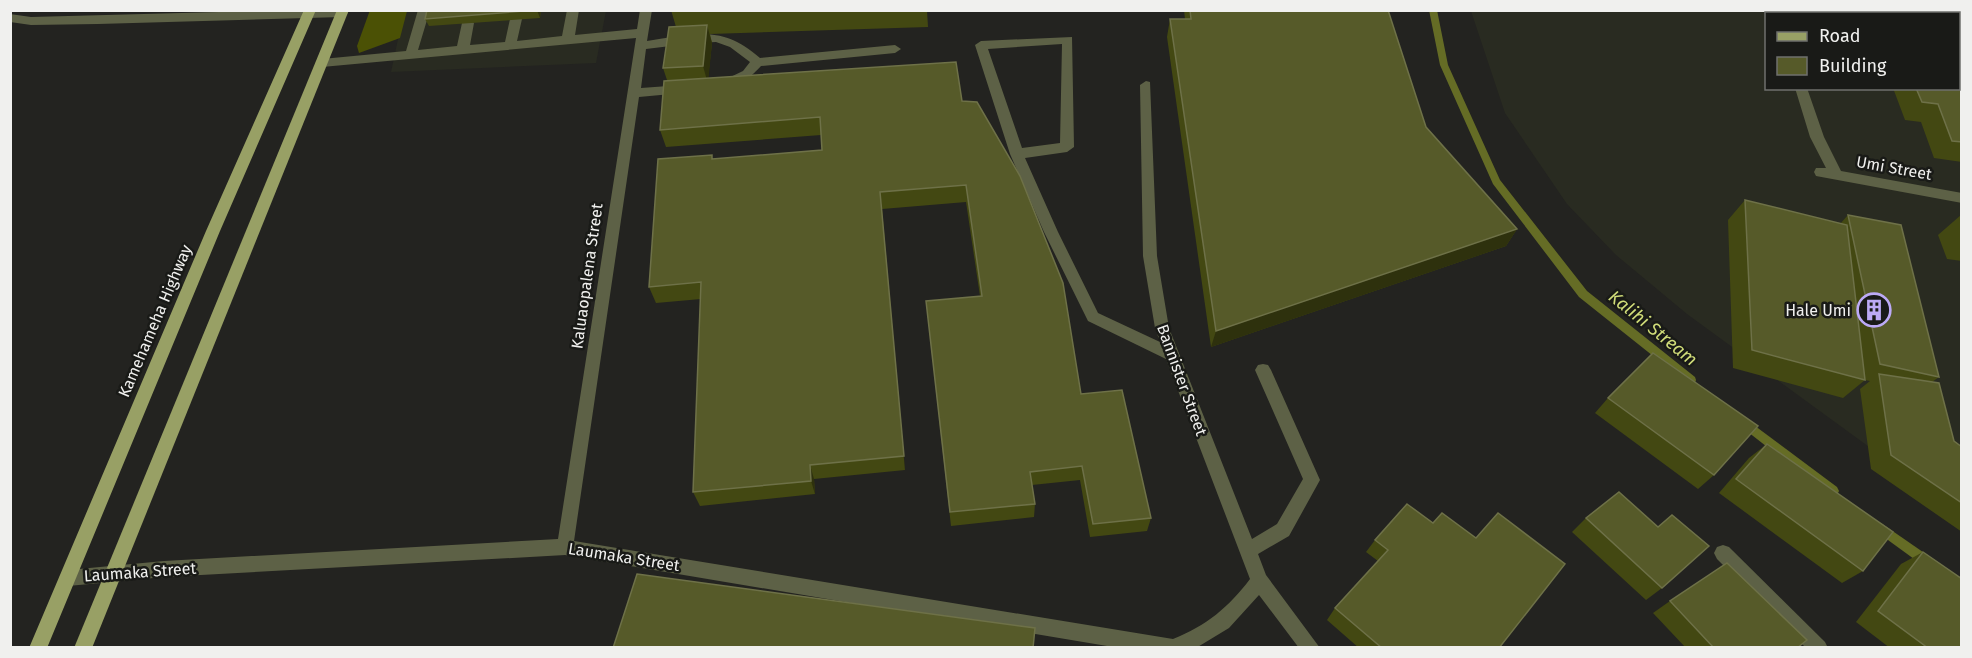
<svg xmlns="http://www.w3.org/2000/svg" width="1972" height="658" viewBox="0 0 1972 658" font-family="'Fira Sans',sans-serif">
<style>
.built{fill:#292b21;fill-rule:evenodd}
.green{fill:#4b5105}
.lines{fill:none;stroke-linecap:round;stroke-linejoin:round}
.stream{fill:#656c25;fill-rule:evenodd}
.minor{fill:#5d6146;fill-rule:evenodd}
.major{fill:#98a065;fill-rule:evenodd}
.wall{fill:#434812}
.shaded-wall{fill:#2e310d}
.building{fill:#565a29;stroke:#6e7148;stroke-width:1.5}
.labels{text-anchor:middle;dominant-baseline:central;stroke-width:5;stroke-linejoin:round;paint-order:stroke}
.street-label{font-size:16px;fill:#f0f0ee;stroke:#191a17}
.poi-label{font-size:16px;fill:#f0f0ee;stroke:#191a17;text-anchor:end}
.water-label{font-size:18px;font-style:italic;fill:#d0dc79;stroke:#191a17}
</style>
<rect width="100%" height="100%" fill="#232320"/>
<g class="built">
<path d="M404,11h202l-10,52 -205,9z"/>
<path d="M1471,11h490v503l-274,-200 -71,-59 -49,-51 -62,-91zM1766,14h192v74h-192z"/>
</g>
<path class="green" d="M370,10l37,1 -7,27 -41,15 -2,-7z"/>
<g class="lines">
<g class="stream">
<path d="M1429,10h8l11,55 52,115 87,111 108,86 1,3 -1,3 -4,2 -4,-2 -108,-86 -86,-113 -53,-119z"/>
<path d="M1743,417l94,70 2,4 -2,4 -4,1 -4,-1 -90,-70 -2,-3 2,-3z"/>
<path d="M1881,523l52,36 2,4 -2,4 -4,2 -4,-2 -48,-35 -2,-4 2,-4z"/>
</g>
<g class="minor">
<path d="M293,10h53l2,3 -6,4 -244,7 -67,1 -21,-3v-8l21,3z"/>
<path d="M418,10h12l-12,40 39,-4 5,-23 6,-4 6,4 -4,22 35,-3 5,-23 6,-4 6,4 -5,22 45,-5 5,-26h12l-4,25 62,-6 3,-19h12l-5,31c46,-7 75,-17 113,17l135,-13 6,4 -6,4 -134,13c-9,10 -25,24 -39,21l-2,-3 2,-3 21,-10 7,-9 -20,-15 -14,-5 -21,1 -49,6 -5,39 41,-3 6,4 -6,4 -43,4 -65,444 599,98c33,-13 56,-32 77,-60l-84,-220 -78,-38 -44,-89 -34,-78 -35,-109 6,-4 91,-4 2,110 -7,5 -42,6 33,74 40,81 62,29 -5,-14 -12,-72 -3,-171 6,-4 4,1 7,174 12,72 83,211 25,-15 26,-45 -48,-109 3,-5 5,-1 5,1 3,5 49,110 -31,56 -31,18 8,21 54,73h-21l-40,-53 -30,33 -33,20h-77l-554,-93 -401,22 -96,9 -6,-2 -3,-6 3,-6 6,-2 96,-9 394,-22 78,-501 -314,29 -6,-4 6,-4 84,-8zM1062,44l-2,99 -38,5 -34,-99z"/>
<path d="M1773,10h12l-1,4h-12z"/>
<path d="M1795,88h12l17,49 17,34 121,22v10l-146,-27 -2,-4 2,-4h10l-16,-31z"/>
<path d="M1723,545l6,2 96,95 3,6h-22l-89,-89 -3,-6 3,-6z"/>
</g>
<g class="major">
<path d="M304,10h12l-96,221 -173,417h-18l177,-417z"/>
<path d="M337,10h12l-257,638h-18z"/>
</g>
</g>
<g class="wall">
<path d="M427,10h114l-1,8 -111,8 -4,-7z"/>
<path d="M671,10h256l1,17 -218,7 2,9 -4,35 254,23 119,293 70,124 -4,13 -57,6 -10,-57 -48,5 3,19 -1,13 -83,9 -25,-225 54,-5 -14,-94 -84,7 23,261 -91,9 1,15 -115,12 -7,-14 8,-193 -45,4 -7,-16 65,-128 108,-9 -1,-15 -155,12 -6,-17 7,-50 -4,-12 13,-41z"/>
<path d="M1184,10h204l38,117 91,102 -11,17 -295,101 -44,-310 3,-18h15z"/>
<path d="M1878,10h48l23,4h-73z"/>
<path d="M1950,10h12v152l-28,-4 -13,-36 -16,-2 -12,-32h66v-74h-7z"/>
<path d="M1745,200l95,24 8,-9 91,162 -7,5 22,59 8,6v85l-91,-63 -11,-80 10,-8 -5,-1 -22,18 -110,-30 -5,-148z"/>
<path d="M1961,215h1v46l-15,-2 -9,-24z"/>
<path d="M1608,398l106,77 -16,14 -103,-76z"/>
<path d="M1767,444l96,127 -21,12 -123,-90 30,-35z"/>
<path d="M1407,504l92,144h-140l-32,-28 8,-12 43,-47 -12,-9 9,-12z"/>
<path d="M1586,518l76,70 -16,12 -74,-68z"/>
<path d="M1923,552l39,96h-72l-34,-26 45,-58z"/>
<path d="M1670,601l127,47h-111l-33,-35z"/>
</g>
<g class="shaded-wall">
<path d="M537,10h4l-1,8z"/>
<path d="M707,25l5,18 -4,41 -5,-18z"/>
<path d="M880,192l2,17 23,261 -1,-14z"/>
<path d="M1517,229l-11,17 -295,101 5,-16z"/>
<path d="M810,465l4,14 1,15 -4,-13z"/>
</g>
<g class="building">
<path d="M427,10h110l-112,9z"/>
<path d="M1190,10h198l38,117 91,102 -301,102 -46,-312h21z"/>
<path d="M1885,10h41l23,4h-63z"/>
<path d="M707,25l-4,41 -40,2 6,-41z"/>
<path d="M1959,27l3,7v108l-10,-1 -14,-37 -16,-2 -6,-14h43z"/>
<path d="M956,62l6,39 15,1 43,74 43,107 18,111 41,-4 29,128 -58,6 -11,-58 -52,6 5,32 -85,8 -24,-211 56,-5 -16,-111 -86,7 24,264 -94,9 1,16 -118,11 8,-210 -52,5 9,-128 54,-4v4l110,-9 -2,-33 -160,13 4,-49z"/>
<path d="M1745,200l102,25 18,155 -113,-30z"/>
<path d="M1848,215l53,10 38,152 -59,-13z"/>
<path d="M1653,353l105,73 -44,49 -106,-77z"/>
<path d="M1879,374l60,9 15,58 8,6v56l-71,-48z"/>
<path d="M1767,444l126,88 -30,39 -127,-92z"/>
<path d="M1619,492l39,35 14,-12 37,31 -47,42 -76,-70z"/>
<path d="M1407,504l26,19 9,-10 34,25 22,-25 67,51 -66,84h-117l-47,-40 53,-58 -13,-10z"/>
<path d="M1923,552l39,27v69h-34l-50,-37z"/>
<path d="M1727,563l80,77 -10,8h-83l-44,-47z"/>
<path d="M637,574l398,54 -2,20h-420z"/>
</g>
<defs>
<g id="building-ring" transform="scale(1.725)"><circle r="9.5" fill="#191a17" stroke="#bcaaf6" stroke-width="1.5"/><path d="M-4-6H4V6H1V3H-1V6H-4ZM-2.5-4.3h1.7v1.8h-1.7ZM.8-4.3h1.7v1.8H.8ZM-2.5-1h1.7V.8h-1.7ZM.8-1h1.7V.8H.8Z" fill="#bcaaf6"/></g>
</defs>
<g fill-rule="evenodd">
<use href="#building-ring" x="1874" y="310"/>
</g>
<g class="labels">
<g class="street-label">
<text transform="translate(1894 168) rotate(10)">Umi Street</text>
<text transform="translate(587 276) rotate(-82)">Kaluaopalena Street</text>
<text transform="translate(155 321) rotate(-67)">Kamehameha Highway</text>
<text transform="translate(1182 380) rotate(70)">Bannister Street</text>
<text transform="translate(624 557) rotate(9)">Laumaka Street</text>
<text transform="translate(140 572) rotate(-4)">Laumaka Street</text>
</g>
<g class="poi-label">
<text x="1851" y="310">Hale Umi</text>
</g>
<g class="water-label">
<text transform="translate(1653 328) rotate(39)">Kalihi Stream</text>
</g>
</g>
<rect width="1972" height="658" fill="none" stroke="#f0f0ee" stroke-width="24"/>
<rect x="1765" y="12" width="195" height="78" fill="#191a17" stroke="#6f706d" stroke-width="1.5"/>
<rect x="1777" y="32" width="30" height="9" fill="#98a065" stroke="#6f706d" stroke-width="1.5"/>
<text x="1819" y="42" font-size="18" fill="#f0f0ee">Road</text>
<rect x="1777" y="57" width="30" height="18" fill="#565a29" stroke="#6f706d" stroke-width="1.5"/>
<text x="1819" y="72" font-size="18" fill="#f0f0ee">Building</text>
</svg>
